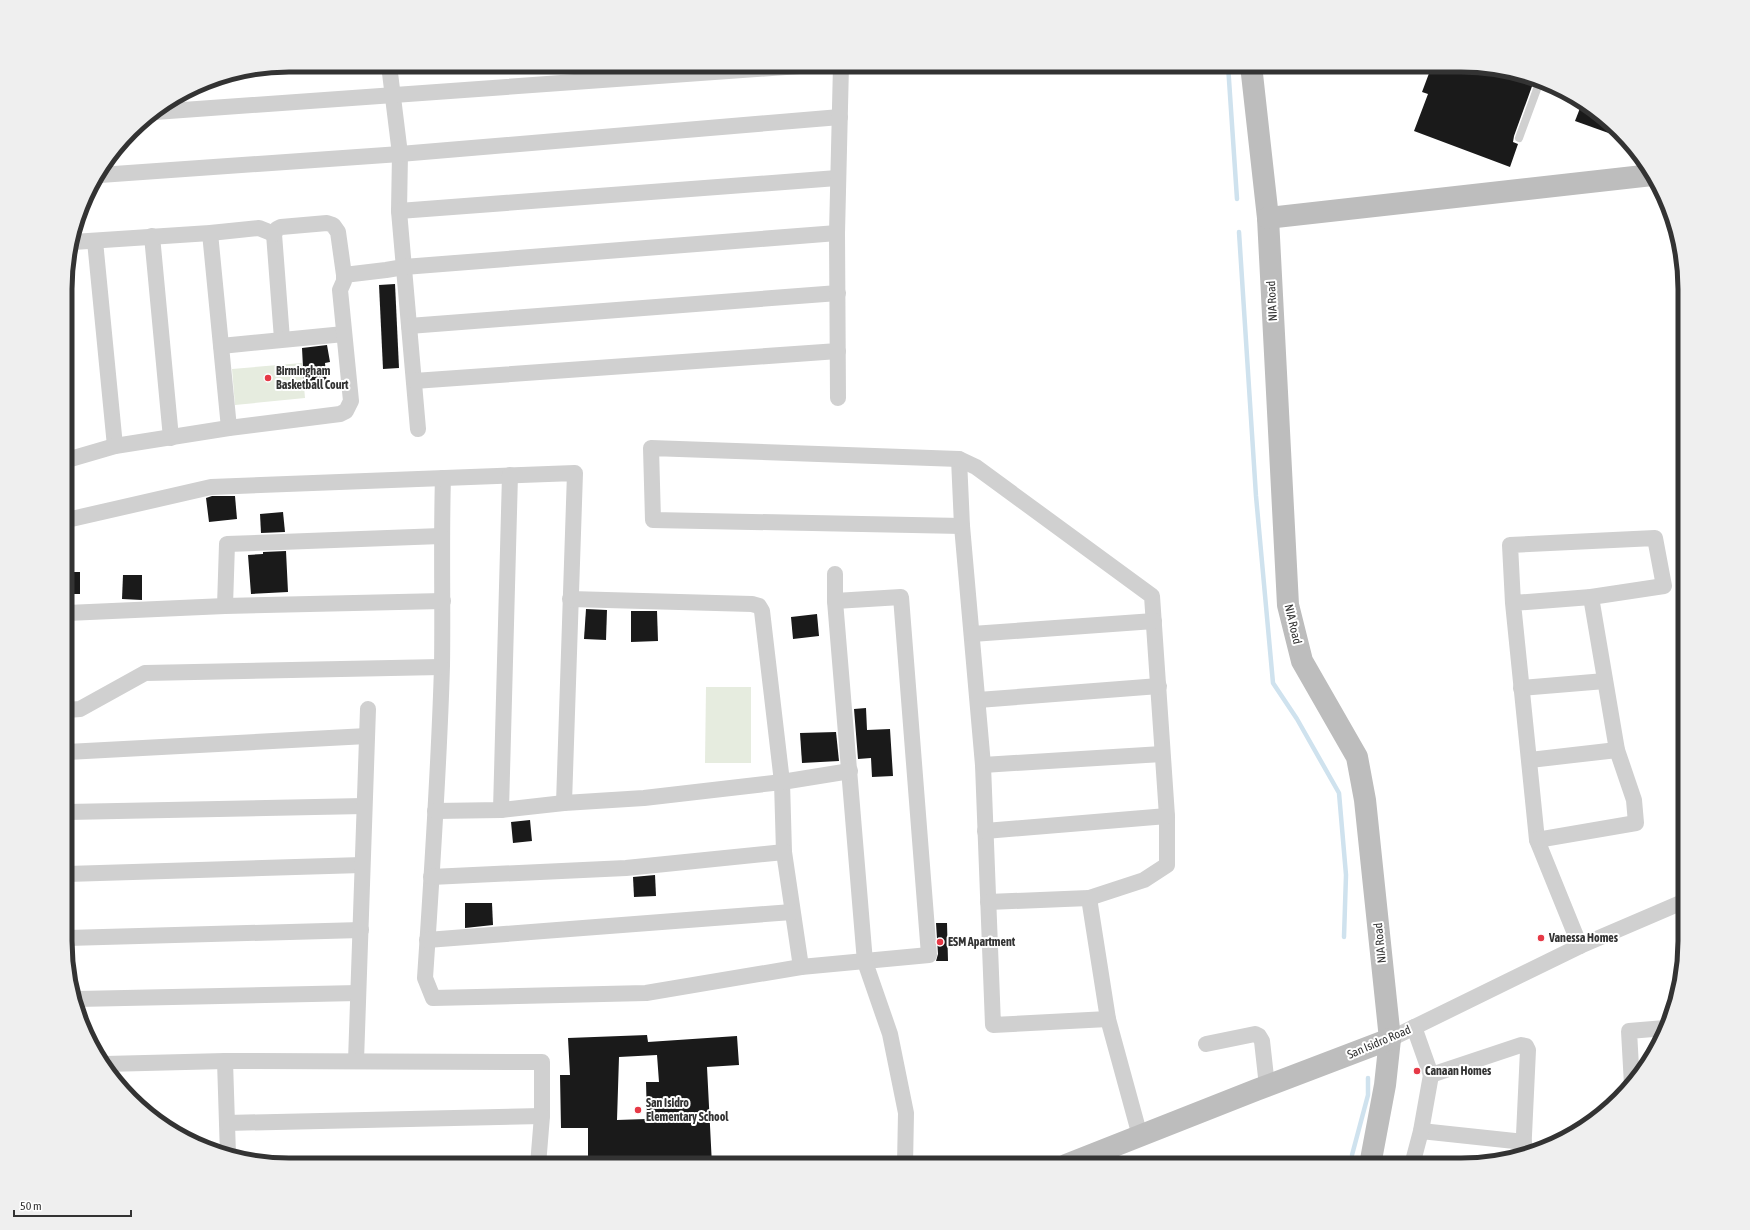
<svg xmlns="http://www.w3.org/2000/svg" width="1750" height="1230" viewBox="0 0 1750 1230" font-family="'Asap Condensed',sans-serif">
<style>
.green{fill:#e6ecdf}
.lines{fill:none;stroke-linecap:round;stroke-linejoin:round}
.stream{stroke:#cfe2ee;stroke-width:4.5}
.building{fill:#1a1a1a;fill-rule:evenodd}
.lane{stroke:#d0d0d0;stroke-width:8}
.street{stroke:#d0d0d0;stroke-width:16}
.secondary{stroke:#bdbdbd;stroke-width:22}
.poi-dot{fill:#e63946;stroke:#fff;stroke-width:1.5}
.labels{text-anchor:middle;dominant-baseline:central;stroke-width:4;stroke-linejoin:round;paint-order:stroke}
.street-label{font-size:12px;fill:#333;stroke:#fff}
.poi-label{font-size:12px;font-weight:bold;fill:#333;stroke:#fff;text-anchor:start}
.rim{fill:none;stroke:#333;stroke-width:5}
</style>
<rect width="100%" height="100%" fill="#fff"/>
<g class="green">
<path d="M302,363l3,35 -70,7 -3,-36z"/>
<path d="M706,687h45v76h-46z"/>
</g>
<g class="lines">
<g class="stream">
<path d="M1228,65l9,134"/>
<path d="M1239,232l17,264 17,187 24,36 42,74 7,82 -2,62"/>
<path d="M1352,1155l16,-60v-17"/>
</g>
</g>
<g class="building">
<path d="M1434,65h41l60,13 -21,58 -1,6 5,2 -8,23 -96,-36 14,-37 -6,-2 9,-24z"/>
<path d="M1582,103l15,8 31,29 -53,-19z"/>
<path d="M395,284l4,84 -16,1 -4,-84z"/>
<path d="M327,345l3,17 -5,1 2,22 -23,2 -2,-39z"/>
<path d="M212,496h23l2,23 -28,3 -3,-24z"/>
<path d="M283,512l2,20 -24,1 -1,-19z"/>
<path d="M286,551l2,41 -37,2 -3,-39 15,-1v-2z"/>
<rect x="67" y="572" width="13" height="22"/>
<path d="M123,575h19v25l-20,-1z"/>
<path d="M586,609l21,1 -1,30 -22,-1z"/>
<path d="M631,611h26l1,30 -27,1z"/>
<path d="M817,614l2,22 -26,3 -2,-22z"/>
<path d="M866,708l1,22 23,-1 3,47 -21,1 -1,-19 -13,1 -4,-50z"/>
<path d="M836,732l3,29 -37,2 -2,-30z"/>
<path d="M530,820l2,21 -19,2 -2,-21z"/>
<path d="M655,875l1,21 -22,1 -1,-20z"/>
<path d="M465,903h27l1,22 -28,3z"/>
<path d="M936,923h11l1,38h-12l2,-7z"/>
<path d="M647,1035l1,7 89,-6 2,29 -32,2 5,98h-124v-37h-27l-1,-53h10l-2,-37zM657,1055l2,27h-13l1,37 -30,1 2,-63z"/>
</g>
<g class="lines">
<path class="lane" d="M1519,138l21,-57"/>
<g class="street">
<path d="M389,65l11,89 -1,57 19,218"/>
<path d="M155,112l659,-47"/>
<path d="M100,175l300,-21 440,-37"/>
<path d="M399,211l438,-33"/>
<path d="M210,233l19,195"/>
<path d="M274,234l8,105"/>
<path d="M152,236l19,202"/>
<path d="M95,241l20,205"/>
<path d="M344,275l42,-5 18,-3 433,-34"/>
<path d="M409,326l429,-33"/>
<path d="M221,346l123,-12"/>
<path d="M414,381l424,-30"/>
<path d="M838,398l-1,-165 4,-168"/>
<path d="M959,459l3,67 21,239 10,260 115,-6"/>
<path d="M67,460l48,-14 114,-18 111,-14 6,-3 5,-10 -11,-111 4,-9v-6l-6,-43 -5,-7 -6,-2 -46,4 -4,2 -3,5 -15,-6 -49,5 -137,9"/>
<path d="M443,478c-2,63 0,125 -1,188 -3,104 -10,208 -17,312l8,20 213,-5 155,-26 128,-12 -28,-358 -66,4"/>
<path d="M67,520l144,-33 364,-14 -11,330"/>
<path d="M962,526l-309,-6 -2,-72 308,11 17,8 176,129 15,220v49l-23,15 -55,18 19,121 32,117"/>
<path d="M835,574v27l30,361 25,72 16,79 -1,52"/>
<path d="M570,599l182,5 7,2 3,5 20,171 2,70 17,115"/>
<path d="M1513,603l78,-6 73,-11 -9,-48 -145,7 3,58 24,237 43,106"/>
<path d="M225,606l2,-62 214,-8"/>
<path d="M67,613l158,-7 218,-5"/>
<path d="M972,634l182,-13"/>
<path d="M1521,688l84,-7"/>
<path d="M978,700l181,-14"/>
<path d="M67,710l13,-1 65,-36 296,-6"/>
<path d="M67,752l300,-16"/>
<path d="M1530,760l87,-10"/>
<path d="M983,765l179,-11"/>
<path d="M501,810l9,-335"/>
<path d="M435,811l66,-1 63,-7 80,-5 138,-16 68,-11"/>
<path d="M67,812l297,-6"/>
<path d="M985,831l182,-15"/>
<path d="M1537,840l99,-17 -2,-23 -17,-50 -26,-153"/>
<path d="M67,874l295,-9"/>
<path d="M431,877l195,-9 158,-16"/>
<path d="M988,902l101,-4"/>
<path d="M67,938l294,-8"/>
<path d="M427,940l365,-28"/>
<path d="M77,999l281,-6"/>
<path d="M1414,1027l17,48 90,-30 5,1 2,4 -5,106"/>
<path d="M1390,1039l190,-93 105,-45"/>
<path d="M1206,1044l49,-10 4,2 3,5 5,45"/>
<path d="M225,1061l3,94"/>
<path d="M356,1061l12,-352"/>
<path d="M105,1064l120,-3 317,1v54l-4,49"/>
<path d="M1632,1085l-3,-54 36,-3"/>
<path d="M227,1123l315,-7"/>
<path d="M1421,1131l103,11"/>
<path d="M1412,1165l9,-34 10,-56"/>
</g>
<g class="secondary">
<path d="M1251,65l17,153 20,387 14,56 55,96 8,43 25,239 -5,46 -15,80"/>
<path d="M1268,218l384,-43"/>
<path d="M1066,1165l190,-75 134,-51"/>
</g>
</g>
<g class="poi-dot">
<circle cx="268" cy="378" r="4"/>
<circle cx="1541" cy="938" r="4"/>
<circle cx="940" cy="942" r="4"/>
<circle cx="1417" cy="1071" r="4"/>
<circle cx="638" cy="1110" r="4"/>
</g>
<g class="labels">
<g class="street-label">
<text transform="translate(1272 301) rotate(-93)">NIA Road</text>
<text transform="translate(1293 624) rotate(77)">NIA Road</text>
<text transform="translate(1380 943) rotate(-96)">NIA Road</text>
<text transform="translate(1379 1042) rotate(-23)">San Isidro Road</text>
</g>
<g class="poi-label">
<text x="276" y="371">Birmingham<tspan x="276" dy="14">Basketball Court</tspan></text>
<text x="1549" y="938">Vanessa Homes</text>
<text x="948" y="942">ESM Apartment</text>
<text x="1425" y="1071">Canaan Homes</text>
<text x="646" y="1103">San Isidro<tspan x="646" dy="14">Elementary School</tspan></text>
</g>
</g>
<path d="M0 0H1750V1230H0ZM289 72H1461A217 217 0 0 1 1678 289V941A217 217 0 0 1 1461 1158H289A217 217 0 0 1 72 941V289A217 217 0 0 1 289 72Z" fill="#efefef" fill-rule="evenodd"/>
<path class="rim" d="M289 72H1461A217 217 0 0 1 1678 289V941A217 217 0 0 1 1461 1158H289A217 217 0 0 1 72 941V289A217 217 0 0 1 289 72Z"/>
<path d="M14 1210v6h117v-6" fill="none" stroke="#333333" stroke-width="2"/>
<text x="20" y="1210" font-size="12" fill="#333333" stroke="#ffffff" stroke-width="3" paint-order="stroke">50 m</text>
</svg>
